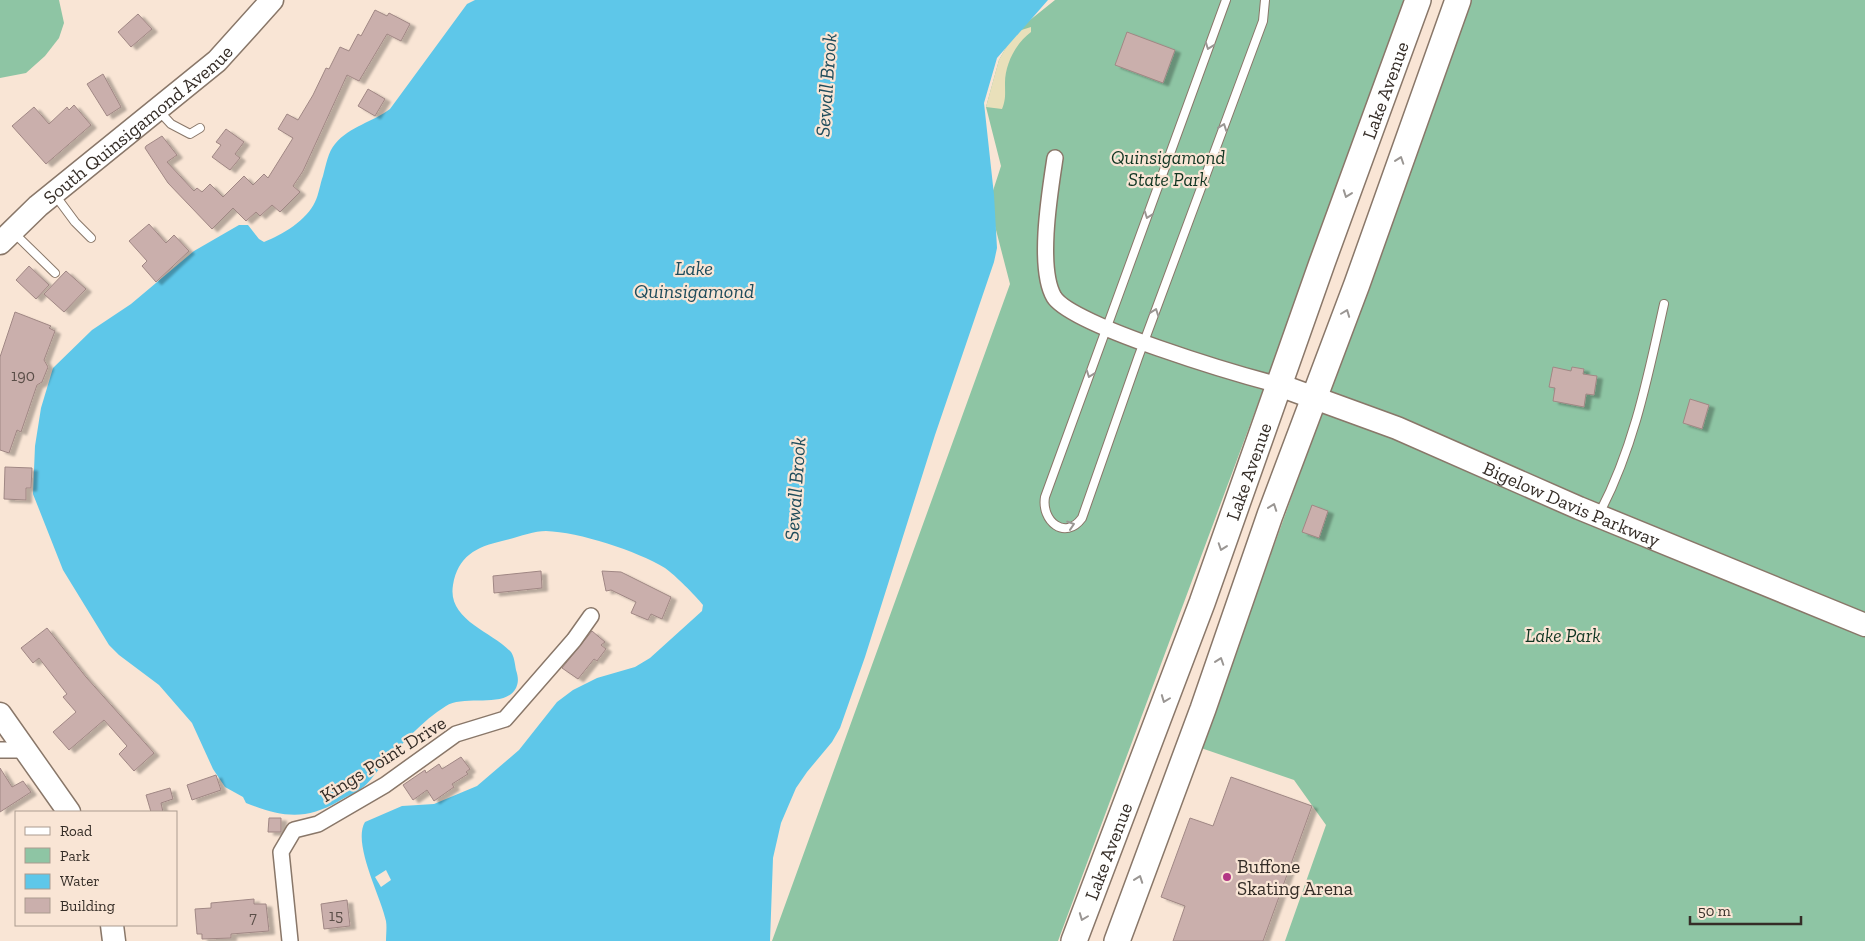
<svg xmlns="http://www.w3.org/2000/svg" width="1865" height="941" viewBox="0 0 1865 941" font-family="'Zilla Slab',serif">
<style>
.green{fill:#8ec5a4}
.sand{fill:#e9e0ba}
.water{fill:#5ec7e9}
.pier{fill:#f9e5d5}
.building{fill:#caafac;stroke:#a08784;filter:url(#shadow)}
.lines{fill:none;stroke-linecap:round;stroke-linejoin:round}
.service-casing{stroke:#897769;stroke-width:10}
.minor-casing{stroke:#897769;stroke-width:18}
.secondary-casing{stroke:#897769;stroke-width:25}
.primary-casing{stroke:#897769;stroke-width:28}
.service{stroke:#fff;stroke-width:8}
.minor{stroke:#fff;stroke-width:15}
.secondary{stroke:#fff;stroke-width:22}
.primary{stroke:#fff;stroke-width:25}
.oneway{stroke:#9a9693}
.poi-dot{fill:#b33685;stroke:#f9e5d5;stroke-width:2}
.labels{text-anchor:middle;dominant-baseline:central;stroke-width:4.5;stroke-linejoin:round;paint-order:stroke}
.number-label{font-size:16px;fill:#5a4e48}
.street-label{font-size:19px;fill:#352d27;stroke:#f9e5d5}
.park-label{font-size:19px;font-style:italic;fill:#103522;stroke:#f9e5d5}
.poi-label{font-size:19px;fill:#352d27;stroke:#f9e5d5;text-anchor:start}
.water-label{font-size:20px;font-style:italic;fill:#204d5c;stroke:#f9e5d5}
</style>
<defs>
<filter id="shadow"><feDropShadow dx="5.5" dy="3" stdDeviation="1" flood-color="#0004"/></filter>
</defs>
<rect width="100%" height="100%" fill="#f9e5d5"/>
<g class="green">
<path d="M0,0h59l5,23 -5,15 -14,18 -19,17 -26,5z"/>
<path d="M1055,0h353l-350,941h-286l238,-657 -21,-81 12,-37 -15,-59 13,-47 16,-28z"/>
<path d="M1471,0h394v941h-580l41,-116 -32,-45 -93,-32z"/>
</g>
<path class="sand" d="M1031,27v5c-15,11 -26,32 -26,51 0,11 1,16 -3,26l-16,-2 13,-47 16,-28z"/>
<path class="water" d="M475,0h573l-51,58 -13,45 10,92 3,53 -3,14 -59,173 -70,222 -25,71 -8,14 -25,30 -11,16 -15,35 -8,35 -3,83h-384c0,-6 1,-14 0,-20 -5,-24 -34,-78 -21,-99l37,-16 32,-2 43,-18 42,-36 38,-48 16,-12 24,-12 38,-11 15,-9 52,-47 1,-6c-8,-10 -28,-30 -38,-37 -28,-17 -86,-36 -119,-37 -13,0 -30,7 -44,10 -26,6 -44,15 -49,44 -6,35 38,46 58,67 3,4 4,12 5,18 2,6 3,12 0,18 -11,21 -52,6 -70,18 -26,16 -46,41 -66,62 -6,7 -11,15 -18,20 -6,5 -15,8 -23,13 -34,20 -57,16 -93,2l-3,-6 -18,-10 -12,-18 -21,-46 -33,-38 -40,-30 -10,-10 -46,-75 -30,-76 2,-48 6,-38 12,-40 39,-38 39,-26 63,-53 45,-26h9l11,14 5,3c18,-7 43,-22 51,-40 4,-8 5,-18 8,-26 3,-11 5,-24 12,-32 15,-18 38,-22 55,-35l77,-105z"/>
<path class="pier" d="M386,870l5,10 -10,7 -6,-10z"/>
<g class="building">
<path d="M375,10l12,6 2,-3 21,11 -9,17 -14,-7 -28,47 -12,-6 -44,96 -10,15 7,6 -20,20 -8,-7 -12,11 -4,-4 -10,9 -13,-13 -21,21 -44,-46 -23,-35 1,-2 16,-10 15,19 -10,7 27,29 3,-3 5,4 8,-8 13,13 21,-21 9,9 11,-11 4,4 25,-40 -15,-9 9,-15 11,6 15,-25 13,-27 3,1 11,-22 9,4 9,-17 3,2z"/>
<path d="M138,14l14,15 -21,18 -13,-15z"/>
<path d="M1127,32l48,18 -12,33 -48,-18z"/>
<path d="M103,74l18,33 -14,9 -20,-32z"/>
<path d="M368,89l17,10 -10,17 -17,-10z"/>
<path d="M74,105l17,20 -45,39 -34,-38 22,-19 15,17 18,-17 2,3z"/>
<path d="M226,129l18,13 -9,12 5,4 -10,12 -18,-13 9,-12 -5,-3z"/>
<path d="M149,224l17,19 8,-8 15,16 -33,31 -14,-16 5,-5 -18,-20z"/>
<path d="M29,266l20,19 -13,14 -20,-19z"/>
<path d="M66,271l20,18 -22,23 -20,-18z"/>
<path d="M15,312l36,14 -2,2 6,3 -11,29 4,7 -6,15 -5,3 -16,47 -4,-2 -8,23 -9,-3v-93z"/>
<path d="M1553,367l18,4 1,-4 12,2 -1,5 14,2 -3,19 -8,-1 -2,13 -31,-6 2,-13 -6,-1z"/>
<path d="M1690,399l19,6 -7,24 -19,-6z"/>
<path d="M5,467l27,1 -1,20h-5v12l-22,-1z"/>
<path d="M1312,505l16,6 -9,27 -17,-6z"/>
<path d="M541,571l1,17 -48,5 -1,-17z"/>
<path d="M602,571l19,1 50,25 -9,22 -11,-5 -3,6 -17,-7 5,-11 -25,-12 -5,1z"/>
<path d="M47,628l39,49 68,76 -20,18 -15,-17 8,-8 -23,-26 -35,30 -16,-18 23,-20 -13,-15 4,-3 -28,-36 -6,5 -12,-15z"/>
<path d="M592,631l13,11 -4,3 5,4 -9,12 -3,-2 -16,20 -16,-11z"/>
<path d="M461,757l9,12 -4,3 2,2 -16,10 2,3 -20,14 -7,-11 -14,10 -10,-15 22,-15 1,3 13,-9 3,5z"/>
<path d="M0,768l12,19 11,-6 8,11 -31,20z"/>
<path d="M216,775l5,15 -29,10 -5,-15z"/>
<path d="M1231,777l81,29 -49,135h-90l12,-35 -24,-9 29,-79 23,8z"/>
<path d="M170,788l3,11 -12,4 2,9h-12l-5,-17z"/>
<path d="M269,818h12v14h-13z"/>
<path d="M254,899v5h12l3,27 -38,3v4l-29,1v-5h-5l-2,-25 16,-1v-5z"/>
<path d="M347,900l3,26 -26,3 -3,-25z"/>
</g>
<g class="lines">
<g class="service-casing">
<g id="service">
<path d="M1226,0l-181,497c-4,24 20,44 37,21l56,-160 125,-337 2,-21"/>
<path d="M158,110l13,14 19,10 10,-6"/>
<path d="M55,195l20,27 16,16"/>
<path d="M13,232l42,41"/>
<path d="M1599,514c35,-66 49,-138 65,-210"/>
</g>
</g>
<g class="minor-casing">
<g id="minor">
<path d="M1055,158c-5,33 -18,110 -1,139 18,29 186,78 225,88"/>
<path d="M0,750h25"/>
<path d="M290,941l-9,-89 13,-22 24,-6 67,-39 71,-51 49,-15 69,-79 17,-24"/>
</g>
</g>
<g class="secondary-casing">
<g id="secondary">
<path id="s1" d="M0,243l38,-37 179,-145 55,-61"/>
<path id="s2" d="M1279,385l118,43 182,80 286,117"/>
<path d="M0,714l69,98"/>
<path d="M112,925l2,16"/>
</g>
</g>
<g class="primary-casing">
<g id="primary">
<path id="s3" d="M1074,941l128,-338 120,-340 96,-263"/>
<path d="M1117,941l86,-232 67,-194 87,-231 101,-284"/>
</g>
</g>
<use href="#service" class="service"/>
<use href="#minor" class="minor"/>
<use href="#secondary" class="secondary"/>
<use href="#primary" class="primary"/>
</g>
<defs><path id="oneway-chevron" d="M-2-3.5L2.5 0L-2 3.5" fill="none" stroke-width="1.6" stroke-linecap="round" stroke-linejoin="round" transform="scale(1.25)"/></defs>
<g class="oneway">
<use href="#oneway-chevron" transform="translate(1209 46) rotate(110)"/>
<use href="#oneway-chevron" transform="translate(1223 127) rotate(-70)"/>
<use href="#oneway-chevron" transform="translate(1400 160) rotate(-71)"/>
<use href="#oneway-chevron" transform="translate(1347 194) rotate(110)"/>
<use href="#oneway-chevron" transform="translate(1148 215) rotate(110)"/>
<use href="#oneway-chevron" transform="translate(1155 312) rotate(-70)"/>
<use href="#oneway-chevron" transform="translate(1346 313) rotate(-69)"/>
<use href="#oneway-chevron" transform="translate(1090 374) rotate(110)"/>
<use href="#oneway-chevron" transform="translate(1273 507) rotate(-70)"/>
<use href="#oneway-chevron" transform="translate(1071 525) rotate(-18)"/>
<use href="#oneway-chevron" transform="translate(1222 547) rotate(109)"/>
<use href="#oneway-chevron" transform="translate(1220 661) rotate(-71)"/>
<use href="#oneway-chevron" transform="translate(1165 699) rotate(111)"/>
<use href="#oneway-chevron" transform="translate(1139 879) rotate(-70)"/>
<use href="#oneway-chevron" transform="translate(1083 917) rotate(111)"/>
</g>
<circle class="poi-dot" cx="1227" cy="877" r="5"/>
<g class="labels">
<g class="number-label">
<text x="23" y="375">190</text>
<text x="336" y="915">15</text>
<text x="253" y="917">7</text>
</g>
<g class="street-label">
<text stroke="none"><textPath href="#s3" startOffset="906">Lake Avenue</textPath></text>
<text stroke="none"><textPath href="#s1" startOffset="182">South Quinsigamond Avenue</textPath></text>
<text stroke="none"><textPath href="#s3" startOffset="501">Lake Avenue</textPath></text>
<text stroke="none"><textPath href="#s2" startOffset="316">Bigelow Davis Parkway</textPath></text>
<text transform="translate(383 759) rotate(-32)">Kings Point Drive</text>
<text stroke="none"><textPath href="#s3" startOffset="96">Lake Avenue</textPath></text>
</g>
<g class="park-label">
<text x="1168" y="157">Quinsigamond<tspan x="1168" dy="22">State Park</tspan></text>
<text x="1563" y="635">Lake Park</text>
</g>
<g class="poi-label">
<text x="1237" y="866">Buffone<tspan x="1237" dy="22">Skating Arena</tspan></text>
</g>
<g class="water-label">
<text transform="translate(826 85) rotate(-86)">Sewall Brook</text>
<text x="694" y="268">Lake<tspan x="694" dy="23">Quinsigamond</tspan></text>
<text transform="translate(795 489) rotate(-86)">Sewall Brook</text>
</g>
</g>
<rect x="15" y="811" width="162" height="115" fill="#f9e5d5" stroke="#ab9b8f"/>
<rect x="25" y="827" width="25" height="8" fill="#ffffff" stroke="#ab9b8f"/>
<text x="60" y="836" font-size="15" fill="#352d27">Road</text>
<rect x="25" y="848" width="25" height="15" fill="#8ec5a4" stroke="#ab9b8f"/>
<text x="60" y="861" font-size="15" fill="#352d27">Park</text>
<rect x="25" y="874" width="25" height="15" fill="#5ec7e9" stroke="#ab9b8f"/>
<text x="60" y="886" font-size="15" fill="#352d27">Water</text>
<rect x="25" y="898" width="25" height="15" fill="#caafac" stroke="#ab9b8f"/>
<text x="60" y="911" font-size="15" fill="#352d27">Building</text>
<path d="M1690 916v8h111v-8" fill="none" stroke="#352d27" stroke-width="2.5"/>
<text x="1698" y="916" font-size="15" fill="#352d27" stroke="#f9e5d5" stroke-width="4" paint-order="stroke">50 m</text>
</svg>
